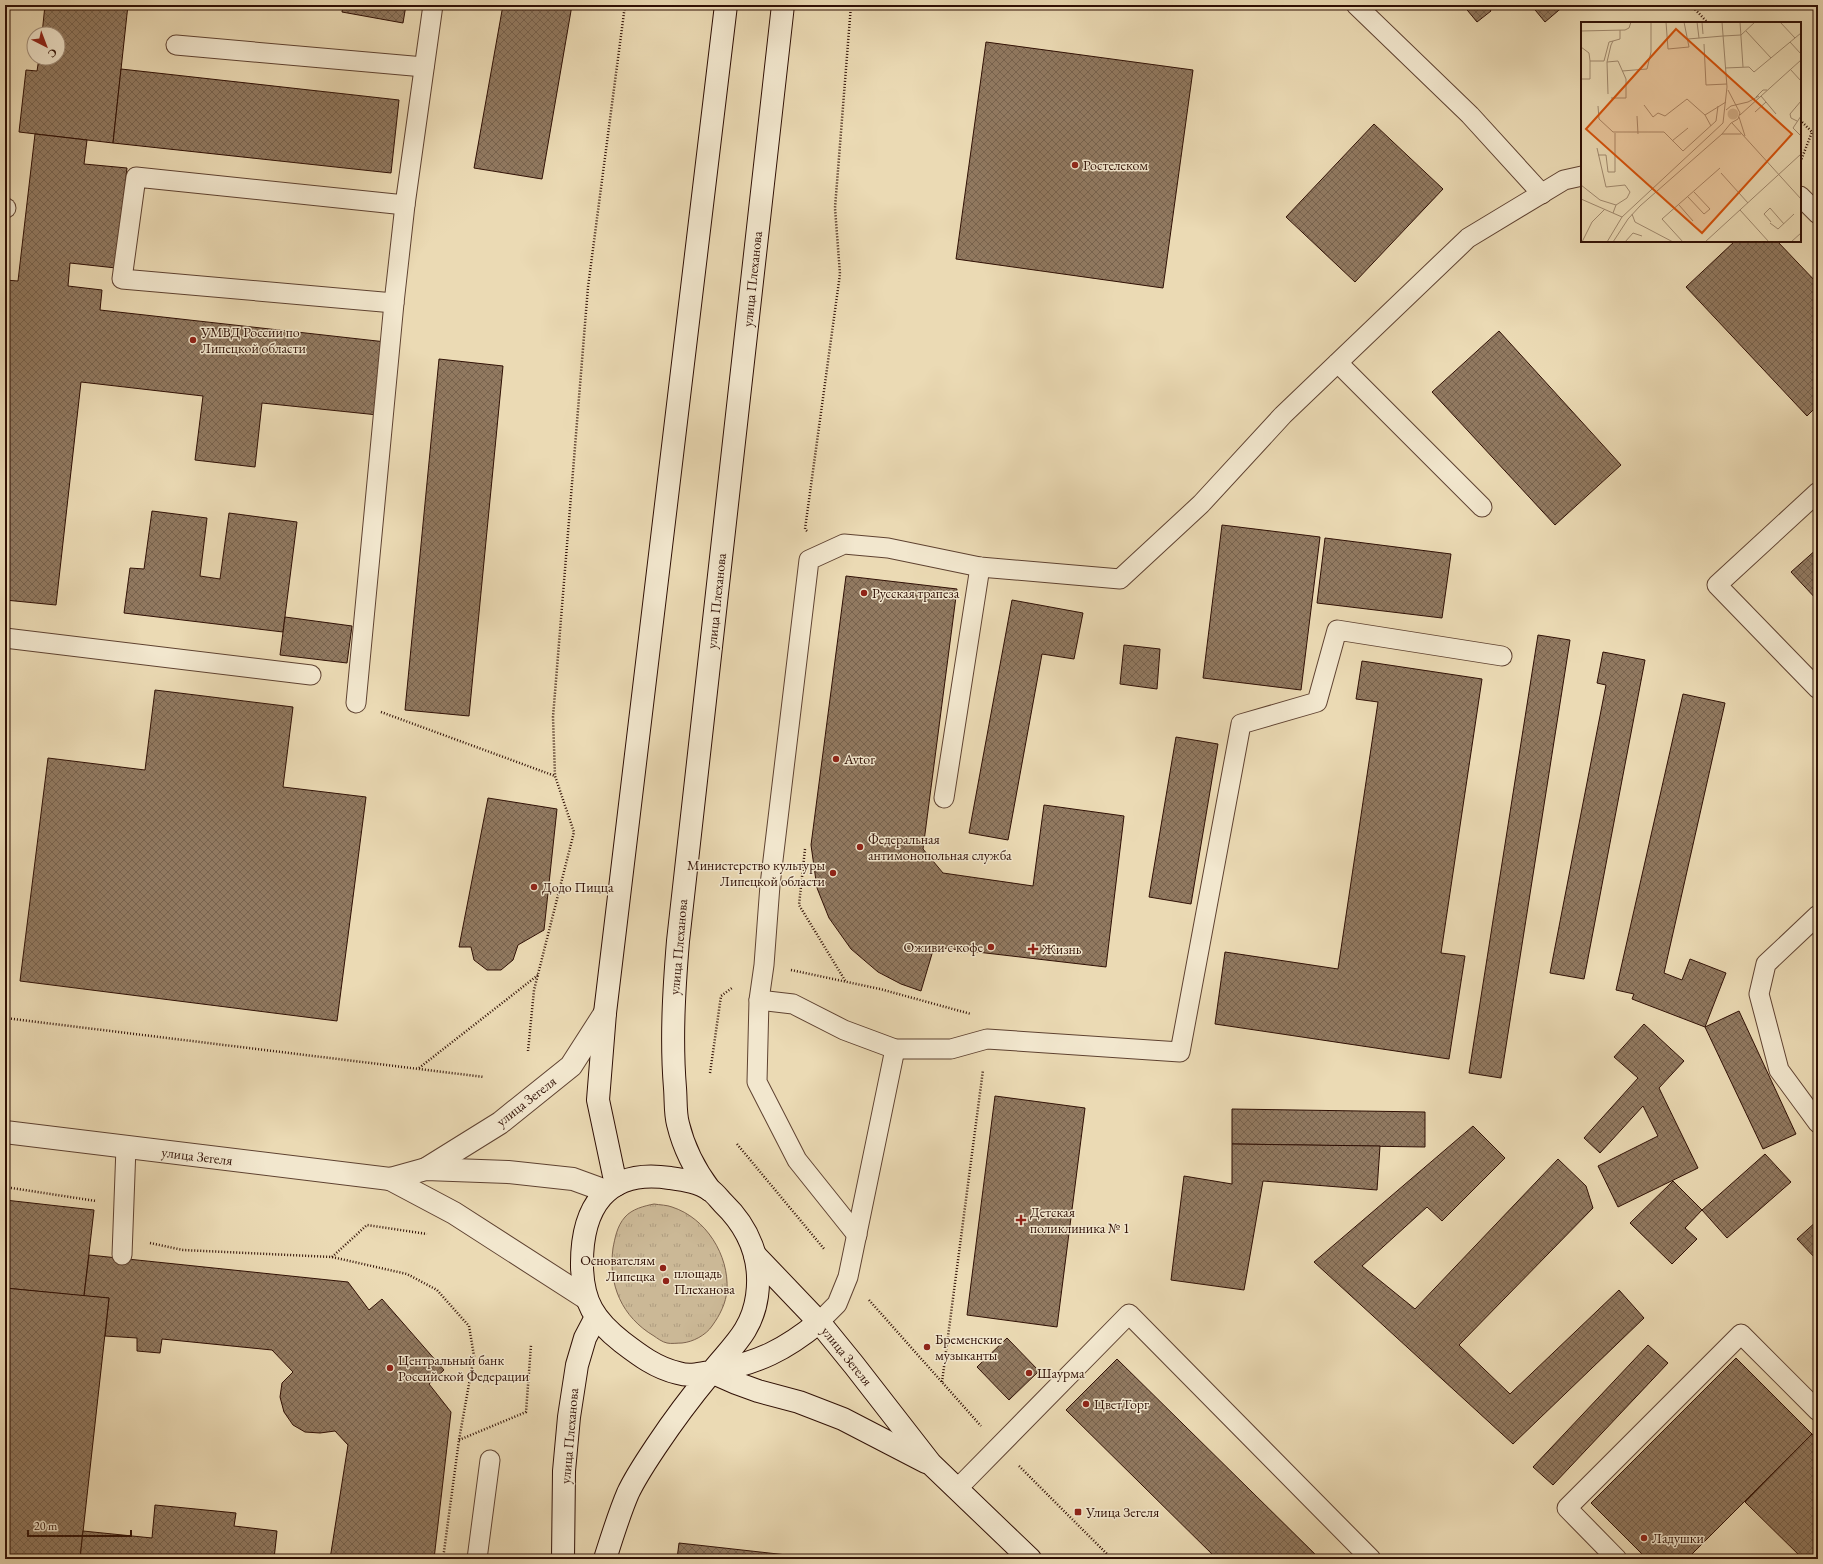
<svg xmlns="http://www.w3.org/2000/svg" width="1823" height="1564" viewBox="0 0 1823 1564" font-family="'EB Garamond',serif">
<style>
.grass{fill:url(#grass-tufts);stroke:#7e644e}
.building{fill:url(#building-cross-hatch);stroke:#301005}
.lines{fill:none;stroke-linecap:round;stroke-linejoin:round}
.service-casing{stroke:#5f4231;stroke-width:21}
.tertiary-casing{stroke:#5f4231;stroke-width:24}
.secondary-casing{stroke:#301005;stroke-width:24}
.path{stroke:#301005;stroke-width:2.5;stroke-dasharray:1 2;stroke-linecap:butt}
.service{stroke:#f2e7ce;stroke-width:19}
.tertiary{stroke:#f2e7ce;stroke-width:22}
.secondary{stroke:#f2e7ce;stroke-width:22}
.poi-dot{fill:#8f2418;stroke:#f2e7ce;stroke-width:1.5}
.labels{text-anchor:middle;dominant-baseline:central;stroke-width:3;stroke-linejoin:round;paint-order:stroke}
.poi-label{font-size:14px;fill:#301005;stroke:#f2e7ce;text-anchor:start}
.street-label{font-size:14px;fill:#301005;stroke:#f2e7ce}
.inset-road{fill:none;stroke:#a0896e;stroke-width:1}
.view{fill:#d6520b;fill-opacity:0.15;stroke:#d6520b;stroke-width:2}
.inset-edge{fill:none;stroke:#301005;stroke-width:2}
</style>
<defs>
<pattern id="grass-tufts" width="24" height="20" patternUnits="userSpaceOnUse"><rect width="24" height="20" fill="#cbb896"/><path d="M3 7l-1-3M5 7V3M7 7l1-3M15 17l-1-3M17 17v-4M19 17l1-3" fill="none" stroke="#af9d80"/></pattern>
<pattern id="building-cross-hatch" width="8" height="8" patternUnits="userSpaceOnUse"><rect width="8" height="8" fill="#917960"/><path d="M0 0l8 8M0 8l8-8" fill="none" stroke="#77624d"/></pattern>
</defs>
<rect width="100%" height="100%" fill="#ebdab4"/>
<filter id="stains"><feTurbulence type="fractalNoise" baseFrequency=".005" numOctaves="4"/><feColorMatrix values="0 0 0 0 .2 0 0 0 0 .09 0 0 0 0 .02 0 0 0 .5 -.17"/></filter>
<radialGradient id="worn" r=".72"><stop offset=".6" stop-color="#630" stop-opacity="0"/><stop offset="1" stop-color="#630" stop-opacity=".3"/></radialGradient>
<path class="grass" d="M654,1204c6,1 13,1 18,3 34,11 57,48 55,83 -1,13 -7,25 -15,36 -6,9 -19,16 -30,17 -5,0 -11,1 -15,0 -5,-1 -10,-5 -13,-7 -32,-19 -46,-51 -41,-88 2,-10 4,-22 12,-31 7,-8 19,-11 29,-13z"/>
<g class="building">
<path d="M45,5h83l-15,138 -94,-11 7,-62 11,1 2,-13h19v-24h-16z"/>
<path d="M343,5h63l-3,18 -61,-11z"/>
<path d="M503,5h69l-30,174 -68,-11z"/>
<path d="M1463,5h24l4,6 -14,11z"/>
<path d="M1531,5h34l-20,17z"/>
<path d="M986,42l207,28 -30,218 -207,-29z"/>
<path d="M121,69l278,31 -8,73 -278,-30z"/>
<path d="M1374,124l69,65 -88,93 -69,-65z"/>
<path d="M35,134l52,6 -3,24 43,4 -11,100 -46,-5 -2,23 34,4 -2,20 286,32 -8,73 -116,-12 -7,64 -60,-7 8,-64 -122,-14 -25,223 -51,-5v-320l13,1z"/>
<path d="M1735,241h42l41,43v121l-11,11 -121,-129z"/>
<path d="M1499,331l122,134 -66,60 -123,-133z"/>
<path d="M439,359l64,7 -34,350 -64,-6z"/>
<path d="M152,511l55,7 -7,58 20,3 9,-66 68,9 -14,110 -159,-19 6,-45 14,1z"/>
<path d="M1222,525l98,12 -19,153 -98,-12z"/>
<path d="M1325,538l126,16 -9,64 -125,-15z"/>
<path d="M1818,548v53l-27,-29z"/>
<path d="M846,576l111,13 -34,260 20,24 90,13 11,-81 80,11 -18,151 -172,-20 -13,44 -20,-7 -23,-12 -27,-23 -22,-31 -12,-30 -6,-43z"/>
<path d="M1012,600l71,13 -9,46 -32,-5 -34,186 -39,-7z"/>
<path d="M285,617l67,9 -5,37 -67,-8z"/>
<path d="M1538,635l32,5 -69,438 -32,-5z"/>
<path d="M1124,645l36,4 -3,40 -37,-5z"/>
<path d="M1603,652l42,8 -61,319 -34,-6 56,-288 -9,-2z"/>
<path d="M1362,661l120,18 -41,274 24,3 -16,103 -234,-35 10,-72 113,17 40,-267 -22,-3z"/>
<path d="M155,690l138,17 -10,80 83,10 -29,224 -317,-40 28,-223 97,12z"/>
<path d="M1683,694l42,9 -61,270 18,7 8,-21 36,14 -21,54 -73,-28 2,-5 -18,-4z"/>
<path d="M1176,737l42,7 -27,160 -42,-7z"/>
<path d="M488,798l69,11 -13,121 -26,15 -5,15 -12,10h-14l-13,-10 -3,-13h-12z"/>
<path d="M1739,1011l57,123 -33,15 -58,-122z"/>
<path d="M1644,1024l40,37 -25,27 39,80 -80,39 -20,-41 60,-30 -15,-30 -43,47 -16,-15 54,-60 -24,-21z"/>
<path d="M995,1096l90,12 -28,219 -90,-12z"/>
<path d="M1232,1109l193,3v35l-193,-3z"/>
<path d="M1473,1126l32,32 -63,63 -15,-14 -65,59 53,43 143,-150 28,27 7,22 -134,137 51,49 109,-104 25,28 -131,126 -199,-182z"/>
<path d="M1232,1144l148,2 -3,44 -114,-9 -19,109 -73,-10 13,-104 48,8z"/>
<path d="M1765,1154l26,28 -64,56 -25,-28z"/>
<path d="M1673,1181l29,29 -17,18 12,11 -25,25 -42,-41z"/>
<path d="M5,1200l89,10 -10,86 -79,-8z"/>
<path d="M1818,1220v41l-21,-22z"/>
<path d="M89,1255l259,27 21,28 13,-11 62,71 -15,14 22,28 -17,147h-104l18,-114 -13,-14 -15,2 -15,-1 -12,-7 -9,-13 -4,-15 2,-14 11,-11 -21,-22 -110,-11 -2,14 -23,-2v-13l-32,-2 4,-38 -25,-2z"/>
<path d="M5,1288l104,10 -29,261h-75z"/>
<path d="M1007,1338l32,33 -30,29 -32,-33z"/>
<path d="M1648,1345l20,18 -115,122 -20,-18z"/>
<path d="M1736,1358l76,76 -125,125h-40l-56,-56z"/>
<path d="M1117,1359l203,200h-103l-151,-149z"/>
<path d="M1812,1434l6,5v120h-15l-58,-57z"/>
<path d="M155,1505l81,8 -2,13 43,5 -3,28h-194l3,-28 69,7z"/>
<path d="M679,1543l144,16h-146z"/>
</g>
<g class="lines">
<g class="service-casing">
<g id="service">
<path d="M1356,5l114,110 72,79"/>
<path d="M176,45l248,22"/>
<path d="M1800,196l18,18"/>
<path d="M5,208h1"/>
<path d="M394,303l-272,-24 14,-102 269,28"/>
<path d="M1338,363l144,144"/>
<path d="M1818,492l-101,93 101,104"/>
<path d="M5,638l306,37"/>
<path d="M356,703l38,-400 11,-98 28,-200"/>
<path d="M944,798l36,-231"/>
<path d="M1818,915l-52,49 -7,30 20,76 39,53"/>
<path d="M759,1000l34,4 51,26 51,19h56l36,-10 193,13 61,-328 76,-22 20,-72 165,26"/>
<path d="M857,1235l-60,-75 -40,-78 2,-82 5,-35 6,-80 39,-325 35,-16 44,4 92,19 140,12 81,-75 82,-89 185,-177 96,-58 18,-4"/>
<path d="M122,1255l4,-108"/>
<path d="M819,1322l18,-18 11,-27 47,-228"/>
<path d="M957,1489l172,-175 242,245"/>
<path d="M477,1559l13,-99"/>
<path d="M1617,1559l-50,-51 174,-174 77,77"/>
</g>
</g>
<g class="tertiary-casing">
<g id="tertiary">
<path d="M5,1132l385,47 36,-10 82,3 65,7 33,12"/>
<path d="M426,1169l74,-46 71,-57 34,-53"/>
<path d="M390,1179l64,34 132,85"/>
</g>
</g>
<g class="secondary-casing">
<g id="secondary">
<path d="M616,1185l-18,-85 7,-87 121,-1008"/>
<path d="M710,1190c-15,-20 -26,-41 -32,-66 -3,-11 -2,-24 -3,-36 -4,-49 -1,-98 3,-147l105,-936"/>
<path d="M755,1255l64,67 35,43 77,99 99,95"/>
<path d="M711,1372l25,11 22,8 41,11 44,17 83,43"/>
<path d="M563,1559l1,-88 5,-54 8,-52 8,-27 11,-21"/>
<path d="M605,1559c7,-22 14,-45 23,-66 8,-17 19,-33 29,-48 16,-24 34,-48 53,-71 21,-27 42,-42 47,-78 5,-36 -8,-68 -34,-93 -4,-4 -8,-10 -13,-13 -11,-8 -26,-10 -40,-12 -64,-10 -89,30 -88,89 1,35 12,53 40,75 17,13 34,26 56,31 13,4 24,0 37,-2 43,-8 70,-21 104,-49"/>
</g>
</g>
<g class="path">
<path d="M1691,5l17,18"/>
<path d="M1800,120l12,12 -12,31"/>
<path d="M807,531l-2,-2 35,-255 -5,-66 16,-203"/>
<path d="M381,712l174,64"/>
<path d="M805,849l-6,56 47,77"/>
<path d="M791,970l89,19 91,25"/>
<path d="M5,1018l479,59"/>
<path d="M528,1051l6,-61 40,-158 -19,-56 -2,-59 35,-430 37,-282"/>
<path d="M419,1068l119,-93"/>
<path d="M710,1073l11,-77 11,-8"/>
<path d="M737,1144l88,106"/>
<path d="M5,1187l91,14"/>
<path d="M150,1243l33,7 149,7 75,17 30,16 32,36 5,30 -15,84 -16,119"/>
<path d="M332,1257l35,-32 60,9"/>
<path d="M869,1300l112,126"/>
<path d="M942,1382l41,-312"/>
<path d="M459,1440l67,-28 5,-67"/>
<path d="M1019,1466l93,93"/>
</g>
<use href="#service" class="service"/>
<use href="#tertiary" class="tertiary"/>
<use href="#secondary" class="secondary"/>
</g>
<g class="poi-dot">
<circle cx="1075" cy="165" r="4"/>
<circle cx="193" cy="340" r="4"/>
<circle cx="864" cy="593" r="4"/>
<circle cx="836" cy="759" r="4"/>
<circle cx="860" cy="847" r="4"/>
<circle cx="833" cy="873" r="4"/>
<circle cx="534" cy="887" r="4"/>
<circle cx="991" cy="947" r="4"/>
<path d="M1031 943h4v4h4v4h-4v4h-4v-4h-4v-4h4z"/>
<path d="M1019 1214h4v4h4v4h-4v4h-4v-4h-4v-4h4z"/>
<circle cx="663" cy="1268" r="4"/>
<circle cx="666" cy="1281" r="4"/>
<circle cx="927" cy="1347" r="4"/>
<circle cx="390" cy="1368" r="4"/>
<circle cx="1029" cy="1373" r="4"/>
<circle cx="1086" cy="1404" r="4"/>
<rect x="1074" y="1508" width="8" height="8" rx="2"/>
<circle cx="1644" cy="1538" r="4"/>
</g>
<g class="labels">
<g class="poi-label">
<text x="1083" y="165">Ростелеком</text>
<text x="201" y="332">УМВД России по<tspan x="201" dy="16">Липецкой области</tspan></text>
<text x="872" y="593">Русская трапеза</text>
<text x="844" y="759">Avtor</text>
<text x="868" y="839">Федеральная<tspan x="868" dy="16">антимонопольная служба</tspan></text>
<text x="825" y="865" text-anchor="end">Министерство культуры<tspan x="825" dy="16">Липецкой области</tspan></text>
<text x="542" y="887">Додо Пицца</text>
<text x="983" y="947" text-anchor="end">Оживи с кофе</text>
<text x="1042" y="949">Жизнь</text>
<text x="1030" y="1212">Детская<tspan x="1030" dy="16">поликлиника № 1</tspan></text>
<text x="655" y="1260" text-anchor="end">Основателям<tspan x="655" dy="16">Липецка</tspan></text>
<text x="674" y="1273">площадь<tspan x="674" dy="16">Плеханова</tspan></text>
<text x="935" y="1339">Бременские<tspan x="935" dy="16">музыканты</tspan></text>
<text x="398" y="1360">Центральный банк<tspan x="398" dy="16">Российской Федерации</tspan></text>
<text x="1037" y="1373">Шаурма</text>
<text x="1094" y="1404">ЦветТорг</text>
<text x="1086" y="1512">Улица Зегеля</text>
<text x="1652" y="1538">Ладушки</text>
</g>
<g class="street-label">
<text transform="translate(752 279) rotate(-84)">улица Плеханова</text>
<text transform="translate(716 601) rotate(-84)">улица Плеханова</text>
<text transform="translate(678 947) rotate(-85)">улица Плеханова</text>
<text transform="translate(526 1101) rotate(-38)">улица Зегеля</text>
<text transform="translate(197 1156) rotate(7)">улица Зегеля</text>
<text transform="translate(847 1356) rotate(51)">улица Зегеля</text>
<text transform="translate(569 1436) rotate(-85)">улица Плеханова</text>
</g>
</g>
<g transform="translate(1581 22)">
<rect width="220" height="220" fill="#ebdab4"/>
<path d="M146.5 92a5.5 5.5 0 1 1 11 0a5.5 5.5 0 1 1-11 0Z" fill="#cbb896"/>
<path class="inset-road" d="M85,0l2,27 21,-2 -5,-25M116,0l2,16M121,0l1,12M159,0l3,45M199,0l15,16M0,9l44,-1 4,-2 2,-6M165,9l25,27M142,14l18,-1 14,-13M107,17l35,-3M209,20l11,12M123,22l2,41 21,-1M0,25l8,6 1,8M26,40l1,32M144,46l24,-1 5,5 47,-39M209,47l11,12M41,49l25,-2 4,-17v-30M0,57h9v-18h14l5,-19 4,-1M147,68l12,23 -2,6 -7,4M180,74l15,18M175,75l7,-7h4M30,76h15v-19l-8,-18 -11,1 4,-17 2,-4 7,-2v-9M63,83l9,12 5,-4 7,3 22,-17 18,16 6,11M17,84l1,13 14,13h51l19,19 33,-30 2,-15M145,88l5,-4 17,-4 11,-6M174,90l11,-10M124,93l21,-13M159,93l61,-55M56,94l1,18M220,94l-8,12 8,8M158,95l6,19M216,99l-6,-3 -1,-4 11,-13M151,101l69,76M141,112h19M91,119l16,-13M16,126l9,39 19,-2 5,7 -3,6 -11,7 -3,8M17,133h8l2,17h7v-39M140,151l27,30M0,163l19,15 16,5M107,175l16,17 6,-5 -16,-17M0,177l41,18M98,183l14,16M159,188l29,32M51,192l3,8 38,20M190,200l-7,-8 6,-6 14,16M189,201l8,6 16,-15M1,220l10,-20 13,-13M26,220l15,-25 101,-94 4,-36 -5,-65M32,220l15,-23 12,-13 82,-72 9,-11M44,220l8,-9 9,3M102,220l-21,-23 58,-51M124,220l96,-88M210,220l10,-9"/>
<path class="view" d="M95,7l116,105 -90,99 -116,-104z"/>
<rect width="220" height="220" class="inset-edge"/>
</g>
<rect width="1823" height="1564" fill="none" stroke="#ebdab4" stroke-width="20"/>
<rect x="6" y="6" width="1811" height="1552" fill="none" stroke="#301005" stroke-width="2"/>
<rect x="10" y="10" width="1803" height="1544" fill="none" stroke="#301005"/>
<g transform="translate(46 46) rotate(138)"><circle r="19" fill="#f2e7ce" stroke="#a4917e"/>
<path d="M0-3L7 15L0 10L-7 15Z" fill="#8f2418"/>
<text y="-6" font-size="11" font-weight="bold" text-anchor="middle" fill="#301005">С</text>
</g>
<path d="M28 1530v6h103v-6" fill="none" stroke="#301005" stroke-width="2"/>
<text x="34" y="1530" font-size="12" fill="#301005" stroke="#f2e7ce" stroke-width="3" paint-order="stroke">20 m</text>
<rect width="100%" height="100%" filter="url(#stains)"/>
<rect width="100%" height="100%" fill="url(#worn)"/>
</svg>
